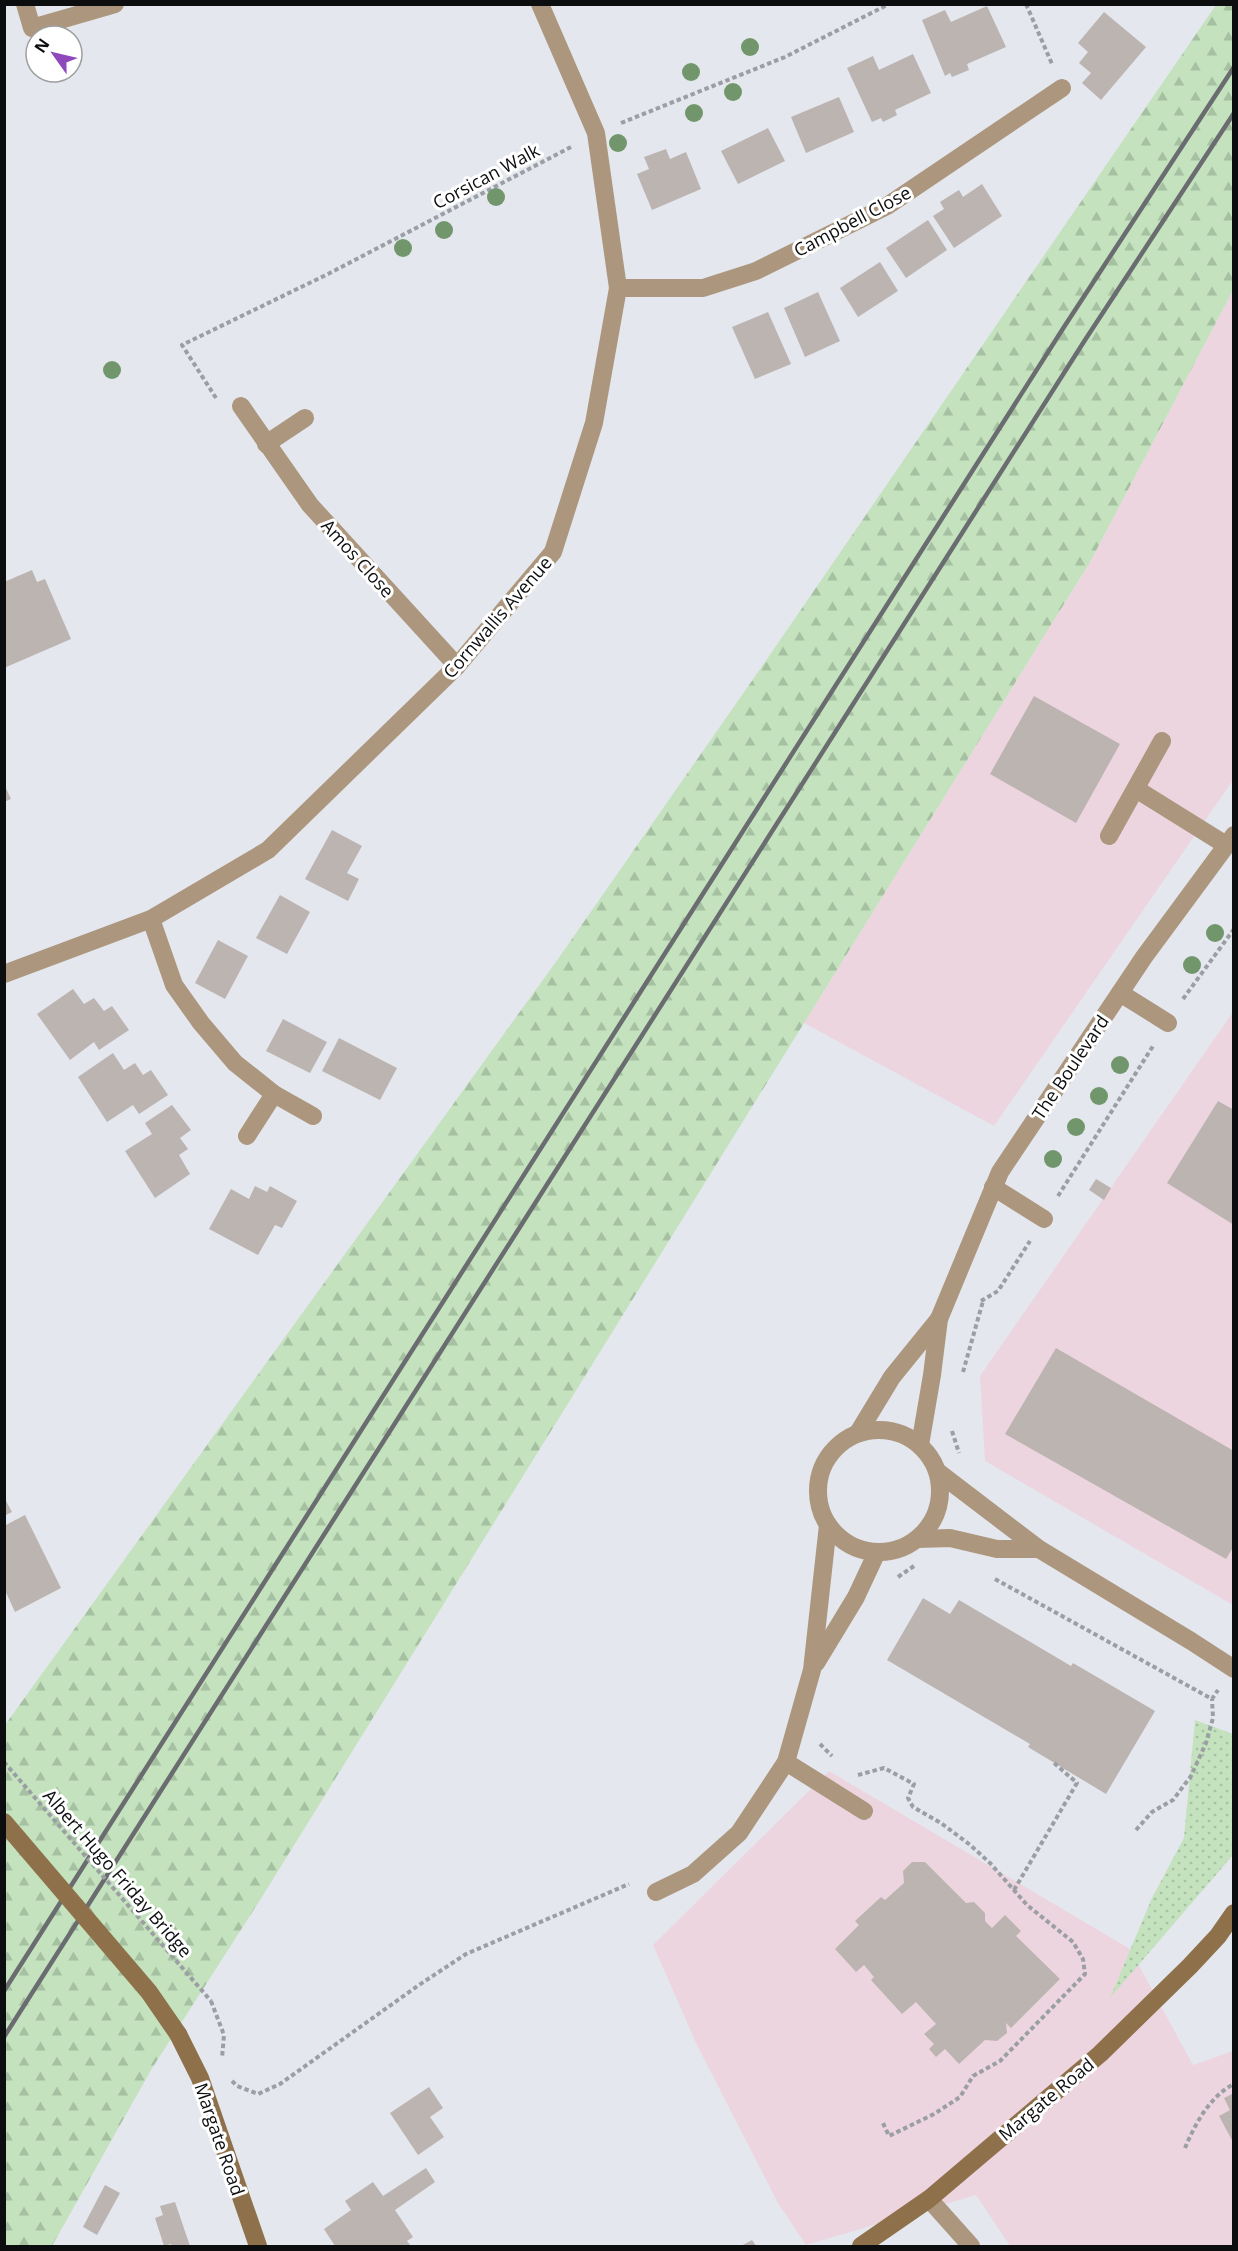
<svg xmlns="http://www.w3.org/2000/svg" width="1238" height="2251" viewBox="0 0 1238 2251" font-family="'Open Sans',sans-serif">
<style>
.commercial{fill:#edd5e0}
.grass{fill:url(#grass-dots)}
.forest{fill:url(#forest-firs)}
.building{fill:#bcb4b1}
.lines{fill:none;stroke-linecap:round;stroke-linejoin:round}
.path{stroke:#9b9ea3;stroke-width:4;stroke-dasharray:4.5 3;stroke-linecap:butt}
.lane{stroke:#ac977e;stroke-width:18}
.street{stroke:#ac977e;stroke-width:18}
.secondary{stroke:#8e714b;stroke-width:18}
.rail{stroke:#6a6c70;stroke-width:4.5}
.path-bridge{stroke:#9b9ea3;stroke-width:4;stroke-dasharray:4.5 3;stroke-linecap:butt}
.secondary-bridge{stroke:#8e714b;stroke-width:18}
.tree{fill:#71966c}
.labels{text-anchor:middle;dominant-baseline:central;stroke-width:6;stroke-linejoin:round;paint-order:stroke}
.street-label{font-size:18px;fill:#0c0d0f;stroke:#fff}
</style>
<defs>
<pattern id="grass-dots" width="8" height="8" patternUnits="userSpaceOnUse" patternTransform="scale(1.5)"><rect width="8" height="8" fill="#c3e2bd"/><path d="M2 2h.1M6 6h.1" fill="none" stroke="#a6c1a1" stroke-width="1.8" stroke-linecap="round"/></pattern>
<pattern id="forest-firs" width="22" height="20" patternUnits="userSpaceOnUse" patternTransform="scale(1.5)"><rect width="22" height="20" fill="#c3e2bd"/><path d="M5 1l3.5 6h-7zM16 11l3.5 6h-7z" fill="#a6c1a1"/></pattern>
</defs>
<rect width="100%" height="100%" fill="#e4e7ee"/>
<g class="commercial">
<path d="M1233,290v490l-239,346 -190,-103 286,-461z"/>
<path d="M1233,1012v593l-248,-144 -5,-85z"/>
<path d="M829,1771l301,178 63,116 40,-14v195h-223l-34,-51 -170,50 -28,-42 -81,-158 -44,-100z"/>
</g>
<path class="grass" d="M1195,1720l38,14v121l-123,143 42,-100 32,-60z"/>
<path class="forest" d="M1216,5h17v285l-143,272 -830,1338 -109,170 -99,176h-47v-521l553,-766 207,-297z"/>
<g class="building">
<path d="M987,6l19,41 -39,17 2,6 -17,7 -2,-4 -5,3 -23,-56 23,-10 6,12z"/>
<path d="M1104,12l42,35 -45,53 -19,-17 9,-10 -12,-10 9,-11 -10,-9z"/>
<path d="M913,54l18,39 -36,17 2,5 -14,7 -2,-4 -9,4 -25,-54 26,-12 6,14z"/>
<path d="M839,97l15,35 -48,21 -15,-36z"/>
<path d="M768,128l17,33 -47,23 -17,-33z"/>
<path d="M666,149l4,10 16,-7 15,37 -49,21 -15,-36 12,-5 -5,-12z"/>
<path d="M982,184l20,32 -48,32 -21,-32 11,-7 -4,-7 19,-12 4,7z"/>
<path d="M928,220l19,30 -41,28 -20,-30z"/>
<path d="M880,262l18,29 -40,26 -18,-29z"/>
<path d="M818,292l22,49 -35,16 -21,-49z"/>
<path d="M768,312l23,52 -36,15 -23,-52z"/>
<path d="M32,570l5,12 8,-3 26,60 -67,29v-86z"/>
<path d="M1034,696l86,48 -44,79 -86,-49z"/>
<path d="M4,784l7,15 -7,3z"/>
<path d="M332,830l30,16 -15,27 12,6 -11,22 -43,-22z"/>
<path d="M280,895l30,17 -23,42 -31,-16z"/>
<path d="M218,940l30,16 -23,43 -30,-16z"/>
<path d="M73,989l11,15 10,-6 10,13 8,-5 17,24 -30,20 -5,-8 -24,18 -33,-46z"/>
<path d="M283,1019l44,23 -17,31 -44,-22z"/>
<path d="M339,1038l58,30 -17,32 -58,-29z"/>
<path d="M113,1053l11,17 11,-7 8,12 8,-5 17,25 -29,19 -6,-9 -26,17 -29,-45z"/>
<path d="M1218,1101l16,9v115l-67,-42z"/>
<path d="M172,1105l19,25 -11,8 8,11 -9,6 11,19 -35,24 -30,-47 27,-17 -7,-11z"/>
<path d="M1096,1179l15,9 -7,12 -15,-10z"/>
<path d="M255,1186l12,6 3,-6 27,15 -15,27 -7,-3 -17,30 -49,-26 22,-40 18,10z"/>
<path d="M1056,1348l178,103v95l-8,13 -221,-125z"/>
<path d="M4,1497l8,15 -8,4z"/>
<path d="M25,1515l36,73 -46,24 -11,-24v-62z"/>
<path d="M923,1598l27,16 9,-14 112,66 2,-3 82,48 -49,83 -78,-47 2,-3 -143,-84z"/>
<path d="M912,1862h13l41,41 8,-1 11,11v8l7,7 13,-13 16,16 -5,5 44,43 -49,49 -5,-5 1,10 -10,8 -12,-1 -26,24 -14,-15 -9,8 -7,-8 5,-5 -10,-10 12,-10 -20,-22 -14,12 -31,-34 3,-3 -10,-12 -8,7 -21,-23 24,-24 -4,-4 26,-24 4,3 19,-17 -1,-12z"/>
<path d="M429,2087l14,21 -13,9 14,20 -26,18 -28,-42z"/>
<path d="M1234,2093v51l-15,-28 11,-6 -6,-12z"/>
<path d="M426,2168l9,14 -40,28 18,27 -6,4 4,5h-76l-11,-17 27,-19 -6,-9 28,-19 10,14z"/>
<path d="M105,2185l15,8 -23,42 -14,-8z"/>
<path d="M175,2202l15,44h-18l-1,-2 -7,2 -9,-28 8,-3 -3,-9z"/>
<path d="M752,2240l4,6h-15z"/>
</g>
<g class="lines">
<g class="path">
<path d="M1026,4l26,60"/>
<path d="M621,123l164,-66 104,-53"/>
<path d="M216,398l-34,-53 146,-71 243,-127"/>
<path d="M1183,999l51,-70"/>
<path d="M1058,1196l95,-150"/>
<path d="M981,1301l17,-10 32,-50"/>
<path d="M963,1372l20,-71"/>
<path d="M952,1431l7,22"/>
<path d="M898,1577l16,-11"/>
<path d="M995,1579l217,120 6,-9"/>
<path d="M820,1744l12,12"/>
<path d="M858,1775l26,-7 30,16 -6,14 5,9 28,16 28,21 21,19 37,42 46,37 10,17 2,15 -85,87 -27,15 -13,21 -26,17 -45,22 -6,-13"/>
<path d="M1136,1830l16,-18 21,-12 18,-24 15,-33 7,-25 -1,-19"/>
<path d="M1014,1890l63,-107 -23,-20"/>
<path d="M211,2001l13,34 -2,23"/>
<path d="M232,2081l5,5 21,8 22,-10 139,-99 47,-31 163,-70"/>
<path d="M1185,2148c10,-24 25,-52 49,-64"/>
</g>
<g class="lane">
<path d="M1136,789l90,56"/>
<path d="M1109,836l53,-95"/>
<path d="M1120,993l48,30"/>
<path d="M993,1187l51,32"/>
<path d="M786,1762l78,49"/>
</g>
<g class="street">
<path d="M25,4l7,24 83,-24"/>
<path d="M618,288h85l53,-17 131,-65 175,-118"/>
<path d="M241,406l69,99 147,161"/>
<path d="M266,444l39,-26"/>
<path d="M151,919l23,66 27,38 34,40 39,31 39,22"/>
<path d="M4,974l147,-55 117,-69 189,-184 96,-114 41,-129 24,-135 -22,-155 -56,-129"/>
<path d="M247,1136l27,-42"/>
<circle cx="879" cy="1491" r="61"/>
<path d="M858,1433l34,-56 47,-58"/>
<path d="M920,1445l12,-70 7,-56 61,-147 144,-215 90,-122"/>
<path d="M938,1472l101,77 152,92 43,28"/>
<path d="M918,1539l32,-1 47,11h42"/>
<path d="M816,1663l40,-66 21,-45"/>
<path d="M656,1892l37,-18 46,-41 47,-71 26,-92 16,-145"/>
<path d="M929,2199l42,47"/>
</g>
<g class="secondary">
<path d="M178,2034l22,44 58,168"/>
<path d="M861,2246l68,-47 171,-145 90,-88 28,-30 16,-23"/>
</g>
<g class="rail">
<path d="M4,1991l1060,-1664 170,-260"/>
<path d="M4,2037l1081,-1697 149,-227"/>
</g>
<path class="path-bridge" d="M4,1762l207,239"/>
<path class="secondary-bridge" d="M4,1822l145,170 29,42"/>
</g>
<g class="tree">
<circle cx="750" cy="47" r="9"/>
<circle cx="691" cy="72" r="9"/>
<circle cx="733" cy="92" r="9"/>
<circle cx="694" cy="113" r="9"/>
<circle cx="618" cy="143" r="9"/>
<circle cx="496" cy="197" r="9"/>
<circle cx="444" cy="230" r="9"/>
<circle cx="403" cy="248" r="9"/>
<circle cx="112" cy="370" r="9"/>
<circle cx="1215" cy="933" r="9"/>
<circle cx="1192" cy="965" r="9"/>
<circle cx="1120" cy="1065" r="9"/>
<circle cx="1099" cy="1096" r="9"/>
<circle cx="1076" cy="1127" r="9"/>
<circle cx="1053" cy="1159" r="9"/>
</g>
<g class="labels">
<g class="street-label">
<text transform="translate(486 176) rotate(-28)">Corsican Walk</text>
<text transform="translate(852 221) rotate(-28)">Campbell Close</text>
<text transform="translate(358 558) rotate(48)">Amos Close</text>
<text transform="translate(497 617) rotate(-49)">Cornwallis Avenue</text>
<text transform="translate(1070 1067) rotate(-56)">The Boulevard</text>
<text transform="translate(118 1873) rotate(49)">Albert Hugo Friday Bridge</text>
<text transform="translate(1046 2099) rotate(-40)">Margate Road</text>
<text transform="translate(220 2139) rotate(71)">Margate Road</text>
</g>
</g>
<rect width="1238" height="2251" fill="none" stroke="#0c0d0f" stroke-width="12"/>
<g transform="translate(54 54) rotate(304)"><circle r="28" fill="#ffffff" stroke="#9e9e9f" stroke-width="1.5"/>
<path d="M0-4.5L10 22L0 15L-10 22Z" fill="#8e48bc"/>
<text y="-9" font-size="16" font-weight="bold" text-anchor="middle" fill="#0c0d0f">N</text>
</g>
</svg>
